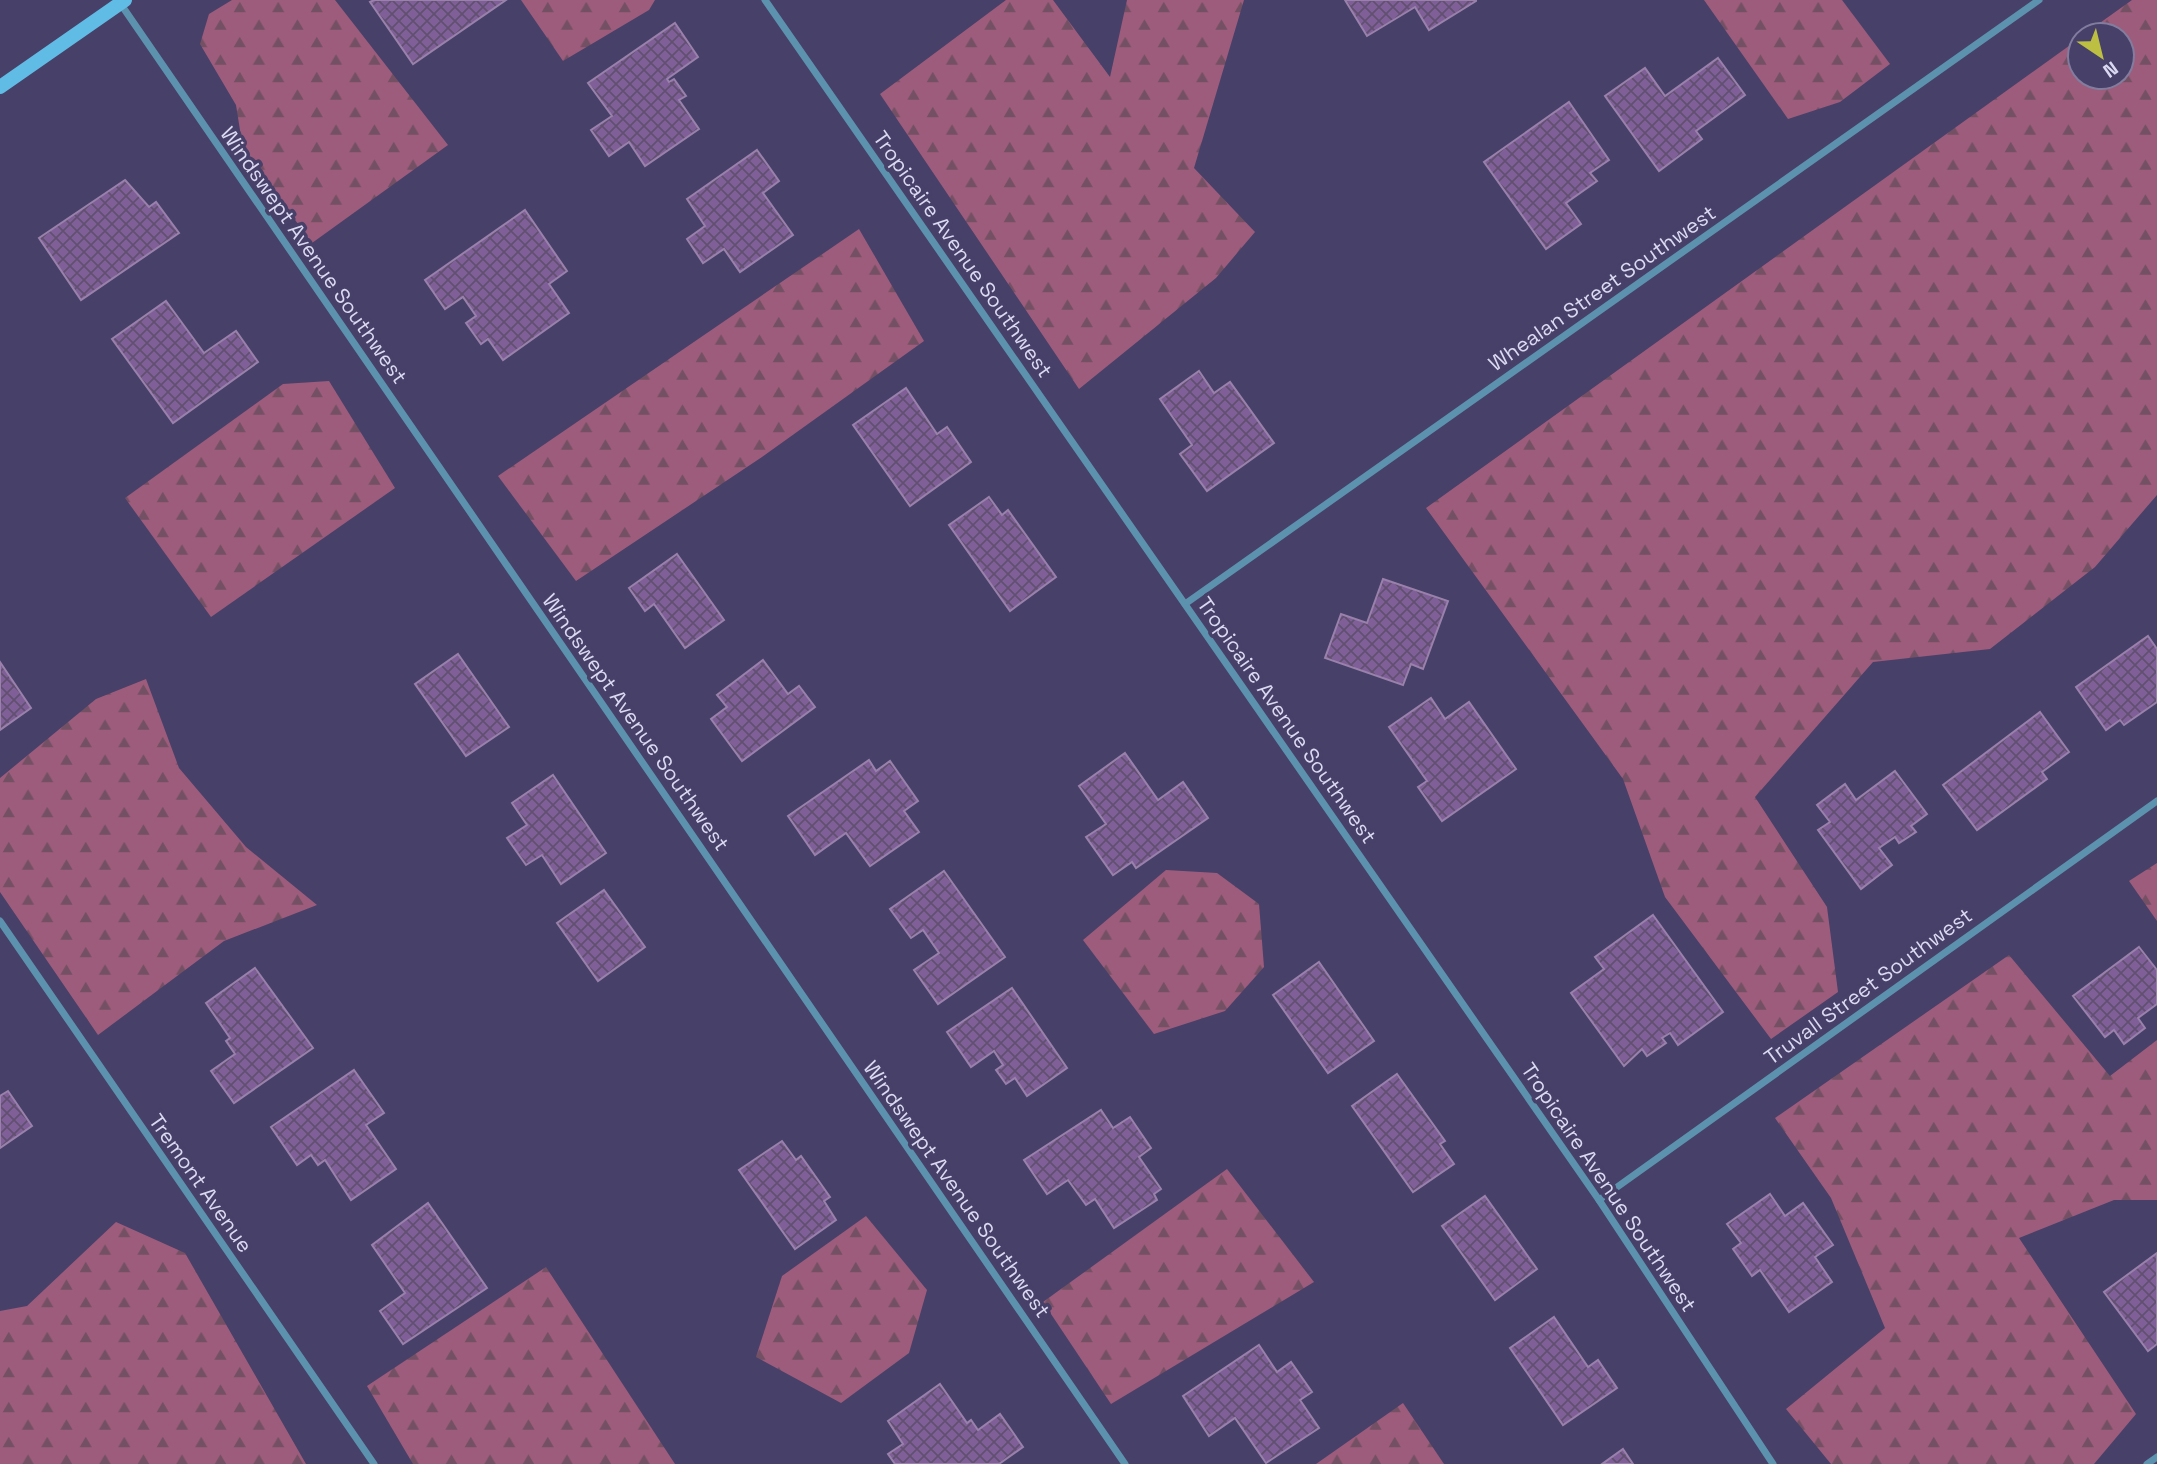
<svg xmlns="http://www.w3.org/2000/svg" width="2157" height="1464" viewBox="0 0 2157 1464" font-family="'Space Grotesk',sans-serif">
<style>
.forest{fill:url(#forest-firs)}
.building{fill:url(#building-cross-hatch);stroke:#9981ab;stroke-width:2}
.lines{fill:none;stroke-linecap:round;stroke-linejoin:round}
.street{stroke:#5c92ad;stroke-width:7}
.secondary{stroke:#61bce5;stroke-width:14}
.labels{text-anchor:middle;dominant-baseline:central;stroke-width:7;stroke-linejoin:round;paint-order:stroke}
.street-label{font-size:21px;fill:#dbd9f1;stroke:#474069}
</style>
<defs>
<pattern id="forest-firs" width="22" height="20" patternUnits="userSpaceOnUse" patternTransform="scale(1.75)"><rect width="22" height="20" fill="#9d5c7b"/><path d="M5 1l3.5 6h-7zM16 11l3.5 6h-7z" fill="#745064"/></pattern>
<pattern id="building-cross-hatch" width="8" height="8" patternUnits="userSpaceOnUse" patternTransform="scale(1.75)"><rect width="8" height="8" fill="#805f98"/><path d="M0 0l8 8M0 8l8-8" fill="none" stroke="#615070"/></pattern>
</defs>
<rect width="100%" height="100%" fill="#474069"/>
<g class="forest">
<path d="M232,0h103l113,145 -136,98 -69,-94 -7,-44 -36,-61 9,-30z"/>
<path d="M521,0h134l-6,10 -86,51z"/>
<path d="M1006,0h47l57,77 17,-77h117l-50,168 61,64 -39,46 -137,111 -199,-295z"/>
<path d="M1704,0h138l48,64 -50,38 -52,17z"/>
<path d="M2132,0h25v495l-62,72 -105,82 -117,13 -118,135 72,110 11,85 -67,47 -106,-142 -42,-118 -197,-271 654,-470v39h42v-42h-39z"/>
<path d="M859,229l65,112 -162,116 -186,124 -78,-105z"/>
<path d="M329,381l66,107 -184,129 -86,-119 158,-114z"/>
<path d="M146,679l33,89 67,79 71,58 -93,36 -126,94 -98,-143v-114l96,-79z"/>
<path d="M2157,863v58l-28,-40z"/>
<path d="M1166,870l51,3 42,31 5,63 -39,44 -71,23 -71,-94z"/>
<path d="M2009,955l101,121 47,-36v160h-43l-95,38 117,176 -42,50h-263l-45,-55 99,-81 -54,-130 -56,-80z"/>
<path d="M1227,1169l87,113 -203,122 -68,-102z"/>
<path d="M866,1216l61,74 -18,63 -68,50 -85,-46 26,-81z"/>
<path d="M116,1222l69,31 121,211h-306v-153l27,-5z"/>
<path d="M546,1267l129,197h-262l-46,-78z"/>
<path d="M1403,1403l41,61h-128z"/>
</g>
<g class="building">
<path d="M374,0h132l-93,64 -43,-62z"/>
<path d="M1345,0h131v1l-47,29 -14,-23 -48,29z"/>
<path d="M675,23l23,34 -31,22 2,3 5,-3 12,17 -7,4 20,29 -54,37 -16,-24 -20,14 -18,-26 21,-14 -24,-33z"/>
<path d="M1718,58l27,37 -49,36 6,8 -43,32 -54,-75 40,-28 20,28z"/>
<path d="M1569,102l40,58 -19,13 7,8 -31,22 15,21 -35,25 -62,-87z"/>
<path d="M757,150l22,31 -16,12 30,42 -53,37 -16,-23 -21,14 -16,-24 18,-13 -18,-27z"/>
<path d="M125,180l24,27 7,-5 23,31 -98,67 -42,-62z"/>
<path d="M525,210l42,61 -18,13 20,29 -66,47 -15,-21 -7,5 -15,-21 10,-7 -13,-19 -18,12 -20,-29z"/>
<path d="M166,301l38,52 32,-22 22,31 -85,61 -61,-84z"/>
<path d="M1199,371l15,22 16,-11 44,61 -67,48 -27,-37 12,-9 -32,-46z"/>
<path d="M906,388l31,46 10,-7 24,35 -61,44 -57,-81z"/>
<path d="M989,497l13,18 6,-5 48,67 -46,34 -61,-86z"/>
<path d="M677,554l47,66 -39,28 -31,-44 -9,7 -16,-23z"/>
<path d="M1383,579l65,22 -25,68 -12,-5 -8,21 -78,-27 16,-44 26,9z"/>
<path d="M2148,636l9,13v53l-33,23 -4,-5 -14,10 -30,-43z"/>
<path d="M458,654l51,73 -43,29 -51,-72z"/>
<path d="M763,660l25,34 11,-8 16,21 -73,54 -31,-42 16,-12 -10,-12z"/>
<path d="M0,662l31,46 -31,22z"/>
<path d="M1431,698l14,21 24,-17 47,67 -74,52 -24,-34 9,-6 -38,-54z"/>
<path d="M2040,712l29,40 -27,20 5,7 -70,51 -34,-45z"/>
<path d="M1125,753l33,47 25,-18 25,36 -72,50 -4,-6 -19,13 -27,-38 20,-13 -27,-38z"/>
<path d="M869,760l7,11 14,-10 28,40 -14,10 15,21 -49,34 -24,-33 -31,22 -27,-39z"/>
<path d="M1895,771l32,43 -16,12 5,6 -17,11 -4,-6 -16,11 13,17 -31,24 -43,-59 12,-8 -13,-17 28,-21 11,16z"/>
<path d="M553,775l53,78 -45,31 -19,-29 -16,10 -19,-27 20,-13 -15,-22z"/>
<path d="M944,871l61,86 -67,47 -24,-34 25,-17 -16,-23 -12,8 -21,-29z"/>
<path d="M604,890l41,57 -47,34 -41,-58z"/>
<path d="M1653,915l70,97 -45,33 -8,-12 -8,5 4,5 -19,13 -5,-7 -18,17 -53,-73 33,-24 -9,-12z"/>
<path d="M2139,947l18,23v34l-19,14 7,10 -21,16 -10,-14 -9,7 -32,-41z"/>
<path d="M1319,962l55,79 -46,32 -55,-78z"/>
<path d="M255,968l58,80 -79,55 -23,-32 24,-17 -9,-13 4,-3 -24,-35z"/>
<path d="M1012,988l55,80 -40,28 -12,-18 -9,6 -10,-14 7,-5 -9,-14 -23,16 -24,-35z"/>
<path d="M354,1070l30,43 -18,12 30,44 -45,31 -26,-40 -7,5 -7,-10 -14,10 -26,-38z"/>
<path d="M1397,1074l48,67 -5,3 14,20 -41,28 -61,-86z"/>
<path d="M8,1091l24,35 -32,22v-52z"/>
<path d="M1101,1110l12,18 17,-11 21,31 -12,9 22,32 -7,5 3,6 -43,28 -19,-29 -9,6 -18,-25 -21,14 -23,-34z"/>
<path d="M782,1141l14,19 5,-4 29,41 -6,4 12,19 -41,29 -56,-79z"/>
<path d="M1770,1194l15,22 18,-13 30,42 -18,12 17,25 -43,30 -29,-42 -8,6 -19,-27 8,-6 -14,-19z"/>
<path d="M1485,1196l52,73 -42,31 -53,-74z"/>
<path d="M428,1203l59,85 -84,56 -23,-33 25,-18 -33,-48z"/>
<path d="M2157,1253v91l-9,7 -44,-59z"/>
<path d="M1554,1317l34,50 10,-7 19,28 -54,37 -53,-77z"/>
<path d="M1259,1345l18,27 14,-10 21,30 -12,8 19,28 -53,35 -31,-45 -26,18 -26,-40z"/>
<path d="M940,1384l27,39 4,-3 7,10 22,-16 23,33 -24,17h-104l-7,-10 15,-10 -15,-23z"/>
<path d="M1623,1449l10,15h-31z"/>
</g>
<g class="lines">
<g class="street">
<path d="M765,0l834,1200 174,264"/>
<path d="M120,3l1005,1461"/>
<path d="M1185,604l854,-604"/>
<path d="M0,921l374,543"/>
<path d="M1599,1200l558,-399"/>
<path d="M2147,1464l10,-7"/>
</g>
<path class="secondary" d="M0,87l125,-87"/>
</g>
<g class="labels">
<g class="street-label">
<text transform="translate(963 254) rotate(55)">Tropicaire Avenue Southwest</text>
<text transform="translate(314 255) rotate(55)">Windswept Avenue Southwest</text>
<text transform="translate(1602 288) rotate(-35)">Whealan Street Southwest</text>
<text transform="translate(1287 720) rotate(55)">Tropicaire Avenue Southwest</text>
<text transform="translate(636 722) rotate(55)">Windswept Avenue Southwest</text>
<text transform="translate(1868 986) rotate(-36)">Truvall Street Southwest</text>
<text transform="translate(201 1183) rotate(55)">Tremont Avenue</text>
<text transform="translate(1609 1187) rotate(56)">Tropicaire Avenue Southwest</text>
<text transform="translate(957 1189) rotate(55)">Windswept Avenue Southwest</text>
</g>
</g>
<g transform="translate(2101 56) rotate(145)"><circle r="33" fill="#474069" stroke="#827d9f" stroke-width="2"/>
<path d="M0-5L12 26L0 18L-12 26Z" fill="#bdbf43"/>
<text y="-10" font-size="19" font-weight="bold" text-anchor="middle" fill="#dbd9f1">N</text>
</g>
</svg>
